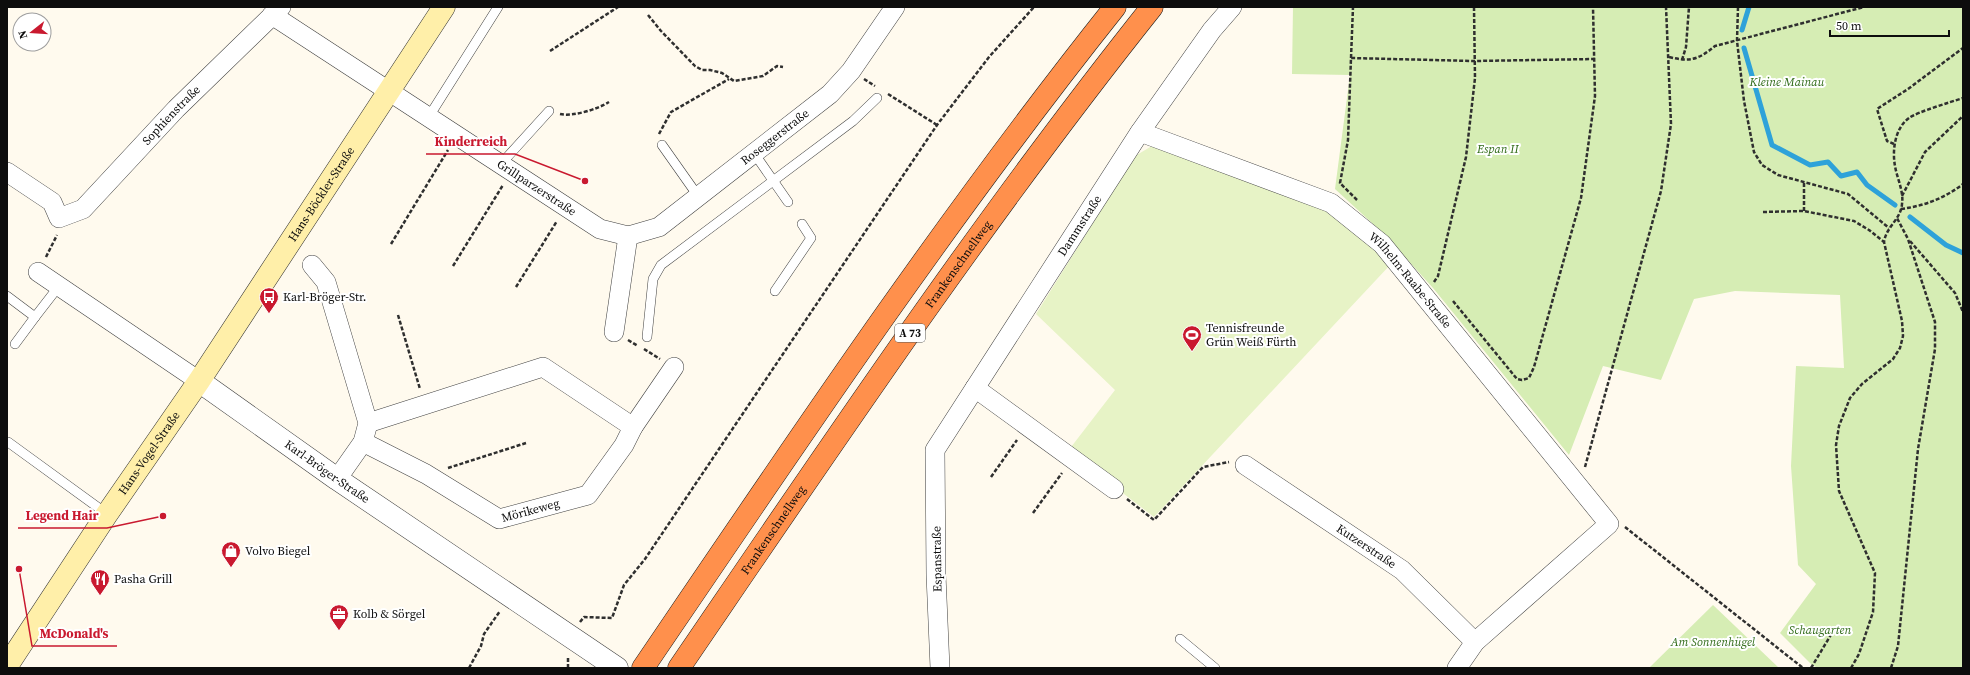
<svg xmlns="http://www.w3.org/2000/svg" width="1970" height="675" viewBox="0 0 1970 675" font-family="'Source Serif 4',serif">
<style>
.green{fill:#d6edb4}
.pitch{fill:#e7f3c6}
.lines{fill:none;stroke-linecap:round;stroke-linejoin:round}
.stream{stroke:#2ea2d9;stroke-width:5}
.service-casing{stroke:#404040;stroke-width:10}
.minor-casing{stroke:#404040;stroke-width:20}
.tertiary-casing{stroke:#404040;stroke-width:23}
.secondary-casing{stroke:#2f2f2f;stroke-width:23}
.motorway-casing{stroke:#1e1e1e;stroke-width:23}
.path{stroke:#2f2f2f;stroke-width:2.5;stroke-dasharray:4 2;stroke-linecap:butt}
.service{stroke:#fff;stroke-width:9}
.minor{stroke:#fff;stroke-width:19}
.tertiary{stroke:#fff;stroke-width:22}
.secondary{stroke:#ffefa9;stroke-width:22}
.motorway{stroke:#ff904c;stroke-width:22}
.labels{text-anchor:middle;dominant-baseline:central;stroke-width:4;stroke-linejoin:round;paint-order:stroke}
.shield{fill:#fff;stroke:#565656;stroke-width:1}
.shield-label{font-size:11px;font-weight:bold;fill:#0d0d0d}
.park-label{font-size:12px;font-style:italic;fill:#306b18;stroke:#fff}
.street-label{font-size:12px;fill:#0d0d0d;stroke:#fff}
.poi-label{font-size:12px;fill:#0d0d0d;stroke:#fff;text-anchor:start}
.leader{fill:none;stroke:#c9192f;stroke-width:1.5}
.callout-dot{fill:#c9192f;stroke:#fff;stroke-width:1.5}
.callout-label{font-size:13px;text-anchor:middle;font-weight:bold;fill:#c9192f;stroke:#fff;stroke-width:4;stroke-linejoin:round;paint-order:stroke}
</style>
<rect width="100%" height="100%" fill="#fffaee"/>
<g class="green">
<path d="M1293,7h670v661h-145l-6,-3 -32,-32 36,-49 -18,-19 -7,-99 5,-100 48,2 -4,-73 -105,-4 -41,8 -33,81 -58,-14 -34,89 -136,-167 -48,-53 -50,-46 15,-114 -58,-1z"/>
<path d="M1713,605l66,63h-130z"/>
</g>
<path class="pitch" d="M1157,143l171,65 63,56 -237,253 -86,-66 47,-61 -79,-76 99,-158z"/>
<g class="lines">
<g class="stream">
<path d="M1742,30l7,-23"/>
<path d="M1744,48l28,97 38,20 18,-3 13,14 16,-4 10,13 28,20"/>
<path d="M1910,217l36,28 17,8"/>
</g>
<g class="service-casing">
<g id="service">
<path d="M428,118l70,-111"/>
<path d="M662,145l36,51"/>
<path d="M754,153l34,49"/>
<path d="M500,165l49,-54"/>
<path d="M775,291l36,-53 -9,-14"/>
<path d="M7,296l28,21 24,-31"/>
<path d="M647,337l6,-58 8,-14 192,-144 24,-23"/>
<path d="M15,344l20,-27"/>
<path d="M8,442l99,72"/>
<path d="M1180,639l35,29"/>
</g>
</g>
<g class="minor-casing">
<g id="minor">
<path id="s1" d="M272,15l328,214 28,7"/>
<path id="s2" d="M1140,132l191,71 51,41 227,280 -134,118 -18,26"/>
<path id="s3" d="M7,172l45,30 7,16 24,-9 93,-100 105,-102"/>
<path id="s4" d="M628,236l31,-9 171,-133 21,-23 44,-64"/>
<path d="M312,265l14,17 42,141 -5,19 -26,37"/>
<path d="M38,272l161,109"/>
<path d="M614,332l14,-96"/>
<path d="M975,388l139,101"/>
<path d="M368,423l175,-56 90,60"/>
<path id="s5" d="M363,442l63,32 73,45 89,-24 36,-50 9,-18 41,-60"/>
<path id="s6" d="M1245,465l157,105 73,72"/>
<path id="s7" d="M940,668l-4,-93 -1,-125 205,-318 72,-102 20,-23"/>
</g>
</g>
<g class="tertiary-casing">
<g id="tertiary">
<path id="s8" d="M199,381l138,98 280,189"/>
</g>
</g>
<g class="secondary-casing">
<g id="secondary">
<path id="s9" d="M7,666l100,-152 92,-133 245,-374"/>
</g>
</g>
<g class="motorway-casing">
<g id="motorway">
<path d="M643,668c152,-224 303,-449 472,-661"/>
<path id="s10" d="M679,668c153,-224 304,-449 473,-661"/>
</g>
</g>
<g class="path">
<path d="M1738,7l-1,34 7,60 10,51 8,13 16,10 70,19 41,34"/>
<path d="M648,15l13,16 34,35 7,4h8l12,3 12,8 29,-5 14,-10 6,1"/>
<path d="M550,51l68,-44"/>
<path d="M1669,57c21,5 29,3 46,-11l149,-39"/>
<path d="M1351,58l2,-51"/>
<path d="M1682,60l4,-13 3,-40"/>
<path d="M864,79l11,7"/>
<path d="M888,94l49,31"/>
<path d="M560,114c13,3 38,-5 49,-12"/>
<path d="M659,134l12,-22 58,-33"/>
<path d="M1894,144l-7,-3 -10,-32 31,-20 55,-41"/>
<path d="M1804,183v28"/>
<path d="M1902,196l23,-44 38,-36"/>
<path d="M1357,200l-17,-17 8,-43 3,-82 123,3 121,-2"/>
<path d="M1901,209c23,-3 44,-11 62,-25"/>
<path d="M1763,212l41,-1 50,10 15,9 15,12"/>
<path d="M1910,241l45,52 8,19"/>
<path d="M391,244l57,-94"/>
<path d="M46,257l11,-22"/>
<path d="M453,266l50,-81"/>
<path d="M1434,282l4,-6 28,-119 9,-79 -1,-71"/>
<path d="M516,287l41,-66"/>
<path d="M1453,301l64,78 5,1 7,-2 5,-11 47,-169 14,-102 -2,-89"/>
<path d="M398,315l22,74"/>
<path d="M628,340l10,6"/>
<path d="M644,349l16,10"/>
<path d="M1585,467l76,-276 10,-67 -5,-117"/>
<path d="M448,468l78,-25"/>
<path d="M991,477l26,-37"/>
<path d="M1127,499l27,21 49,-53 26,-5"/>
<path d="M1033,513l29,-40"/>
<path d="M1625,527l178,141"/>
<path d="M580,622l4,-5 28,1 12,-33 21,-26 292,-434 52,-68 45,-50"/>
<path d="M469,668l12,-22 3,-12 16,-23"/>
<path d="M568,668v-11"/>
<path d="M1811,668l24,-40"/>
<path d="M1851,668l8,-14 14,-42 2,-39 -36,-82 -3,-46 3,-19 11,-28 12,-14 31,-25 7,-11 3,-12 -1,-15 -18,-79c2,-15 17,-23 18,-38 2,-12 -5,-26 -7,-38 -3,-16 0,-38 14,-48 8,-6 42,-16 54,-20"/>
<path d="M1891,668l7,-22 20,-197 17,-100v-27l-27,-83 -11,-21"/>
</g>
<use href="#service" class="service"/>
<use href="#minor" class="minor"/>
<use href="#tertiary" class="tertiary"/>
<use href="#secondary" class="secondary"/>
<use href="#motorway" class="motorway"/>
</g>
<defs>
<g id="bus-pin" transform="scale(1)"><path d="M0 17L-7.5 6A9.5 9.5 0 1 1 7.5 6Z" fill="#c9192f" stroke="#fff"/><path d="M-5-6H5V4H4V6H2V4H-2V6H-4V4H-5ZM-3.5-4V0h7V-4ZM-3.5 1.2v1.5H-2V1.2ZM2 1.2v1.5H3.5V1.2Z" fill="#fff"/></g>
<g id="stadium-pin" transform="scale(1)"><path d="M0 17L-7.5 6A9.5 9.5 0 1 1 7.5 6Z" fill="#c9192f" stroke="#fff"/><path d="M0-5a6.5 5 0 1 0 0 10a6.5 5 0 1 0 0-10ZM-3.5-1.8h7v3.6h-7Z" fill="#fff"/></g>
<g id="shop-pin" transform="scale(1)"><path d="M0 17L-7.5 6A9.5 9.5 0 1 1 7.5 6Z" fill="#c9192f" stroke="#fff"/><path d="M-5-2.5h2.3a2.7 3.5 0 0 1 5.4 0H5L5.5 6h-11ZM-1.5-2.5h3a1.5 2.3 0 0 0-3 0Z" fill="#fff"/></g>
<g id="restaurant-pin" transform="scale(1)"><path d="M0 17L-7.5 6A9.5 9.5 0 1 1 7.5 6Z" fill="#c9192f" stroke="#fff"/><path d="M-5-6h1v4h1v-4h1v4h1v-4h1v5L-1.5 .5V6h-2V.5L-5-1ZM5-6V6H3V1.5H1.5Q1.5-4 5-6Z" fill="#fff"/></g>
<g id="office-pin" transform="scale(1)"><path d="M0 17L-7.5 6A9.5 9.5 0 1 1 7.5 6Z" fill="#c9192f" stroke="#fff"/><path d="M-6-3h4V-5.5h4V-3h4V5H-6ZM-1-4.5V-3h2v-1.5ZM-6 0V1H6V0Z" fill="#fff"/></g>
</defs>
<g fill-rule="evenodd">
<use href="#bus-pin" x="269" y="297"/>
<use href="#stadium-pin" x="1192" y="335"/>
<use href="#shop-pin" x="231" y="551"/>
<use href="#restaurant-pin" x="100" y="579"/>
<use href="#office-pin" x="339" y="614"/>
</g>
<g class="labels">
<rect class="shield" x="895" y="324" width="30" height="18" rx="3"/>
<g class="shield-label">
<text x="910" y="333">A 73</text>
</g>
<g class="park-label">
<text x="1787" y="82">Kleine Mainau</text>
<text x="1498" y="149">Espan II</text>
<text x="1820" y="630">Schaugarten</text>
<text x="1713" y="642">Am Sonnenhügel</text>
</g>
<g class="street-label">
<text stroke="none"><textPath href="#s3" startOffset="226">Sophienstraße</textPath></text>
<text stroke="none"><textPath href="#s4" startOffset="179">Roseggerstraße</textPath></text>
<text stroke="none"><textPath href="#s1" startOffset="316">Grillparzerstraße</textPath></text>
<text stroke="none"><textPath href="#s9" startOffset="567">Hans-Böckler-Straße</textPath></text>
<text stroke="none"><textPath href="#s7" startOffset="485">Dammstraße</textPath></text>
<text stroke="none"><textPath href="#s10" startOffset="491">Frankenschnellweg</textPath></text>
<text stroke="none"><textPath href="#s2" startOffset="315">Wilhelm-Raabe-Straße</textPath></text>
<text stroke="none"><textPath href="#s9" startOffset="256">Hans-Vogel-Straße</textPath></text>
<text stroke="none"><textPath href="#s8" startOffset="157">Karl-Bröger-Straße</textPath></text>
<text stroke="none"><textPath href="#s5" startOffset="189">Mörikeweg</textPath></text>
<text stroke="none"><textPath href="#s10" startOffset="167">Frankenschnellweg</textPath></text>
<text stroke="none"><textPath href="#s6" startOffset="146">Kutzerstraße</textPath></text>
<text transform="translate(937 559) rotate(-91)">Espanstraße</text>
</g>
<g class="poi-label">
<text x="283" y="297">Karl-Bröger-Str.</text>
<text x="1206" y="328">Tennisfreunde<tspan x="1206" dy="14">Grün Weiß Fürth</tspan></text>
<text x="245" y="551">Volvo Biegel</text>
<text x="114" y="579">Pasha Grill</text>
<text x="353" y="614">Kolb &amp; Sörgel</text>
</g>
</g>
<path class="leader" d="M585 181L515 154H426M163 516L107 528H18M19 569L32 646H117"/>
<g class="callout-dot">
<circle cx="585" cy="181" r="4"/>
<circle cx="163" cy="516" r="4"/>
<circle cx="19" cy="569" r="4"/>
</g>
<g class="callout-label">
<text x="471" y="146">Kinderreich</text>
<text x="62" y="520">Legend Hair</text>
<text x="74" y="638">McDonald's</text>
</g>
<rect width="1970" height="675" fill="none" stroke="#0d0d0d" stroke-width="16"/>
<g transform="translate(32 32) rotate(253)"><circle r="19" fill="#ffffff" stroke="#9e9e9e"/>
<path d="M0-3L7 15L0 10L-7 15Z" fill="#c9192f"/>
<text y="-6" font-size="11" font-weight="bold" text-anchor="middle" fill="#0d0d0d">N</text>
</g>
<path d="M1830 30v6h119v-6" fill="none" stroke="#0d0d0d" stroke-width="2"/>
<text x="1836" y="30" font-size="12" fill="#0d0d0d" stroke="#ffffff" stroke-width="3" paint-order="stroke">50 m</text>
</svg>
